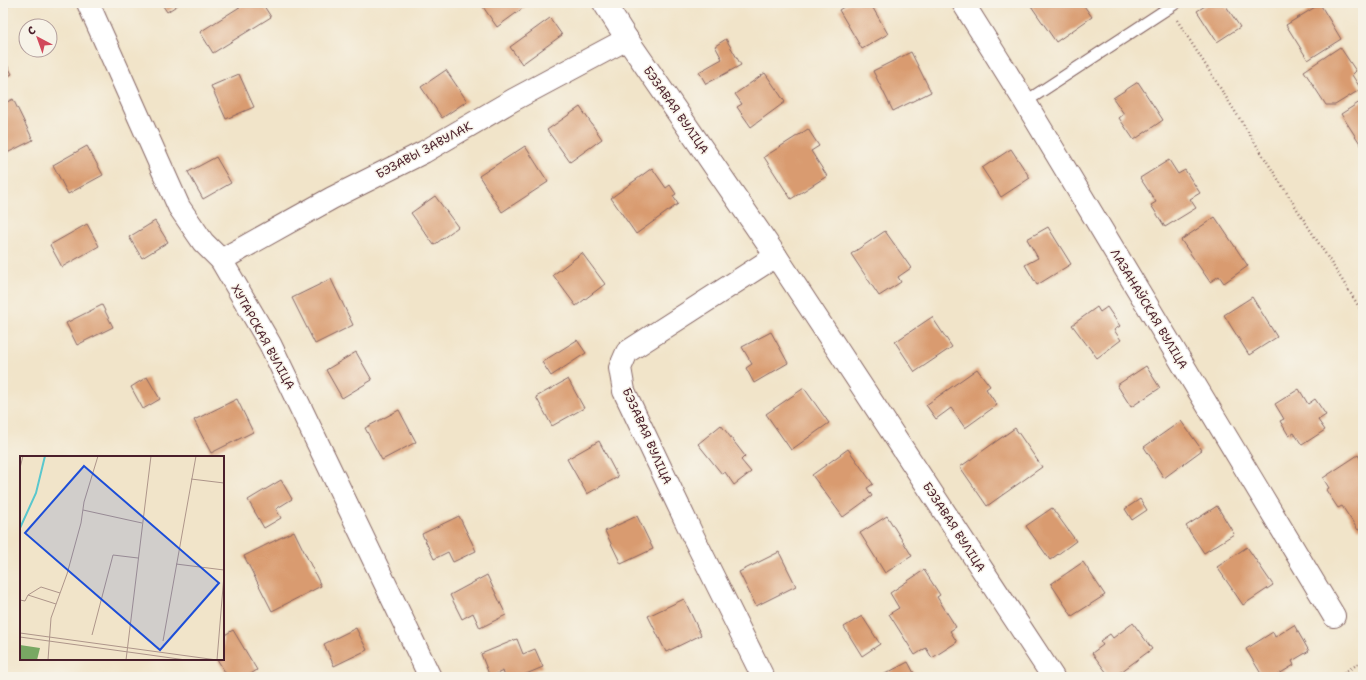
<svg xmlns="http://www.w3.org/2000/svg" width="1366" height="680" viewBox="0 0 1366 680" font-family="'Shantell Sans',sans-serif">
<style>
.building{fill:#d99b6f}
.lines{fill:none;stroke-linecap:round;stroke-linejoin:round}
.service-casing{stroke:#846462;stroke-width:13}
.minor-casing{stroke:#846462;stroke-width:24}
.path{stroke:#846462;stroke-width:2.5;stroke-dasharray:1 3;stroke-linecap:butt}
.service{stroke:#fff;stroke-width:11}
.minor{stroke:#fff;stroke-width:22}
.labels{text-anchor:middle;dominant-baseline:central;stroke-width:3;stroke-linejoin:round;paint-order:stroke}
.street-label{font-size:12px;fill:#4a1f2b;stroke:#f7f3e8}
.inset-river{fill:none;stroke:#59c7cd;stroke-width:2}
.inset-road{fill:none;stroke:#ae958a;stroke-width:1}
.view{fill:#1d4ed8;fill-opacity:0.15;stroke:#1d4ed8;stroke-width:2}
.inset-edge{fill:none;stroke:#4a1f2b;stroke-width:2}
</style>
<rect width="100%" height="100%" fill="#f7f3e8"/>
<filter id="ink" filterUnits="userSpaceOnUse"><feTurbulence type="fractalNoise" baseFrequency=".025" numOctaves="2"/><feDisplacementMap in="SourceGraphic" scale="8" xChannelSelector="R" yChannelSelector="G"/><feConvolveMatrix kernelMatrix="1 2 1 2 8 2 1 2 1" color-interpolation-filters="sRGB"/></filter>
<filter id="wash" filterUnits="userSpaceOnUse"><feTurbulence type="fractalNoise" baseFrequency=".012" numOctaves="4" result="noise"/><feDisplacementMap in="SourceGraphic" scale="16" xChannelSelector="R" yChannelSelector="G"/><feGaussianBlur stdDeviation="0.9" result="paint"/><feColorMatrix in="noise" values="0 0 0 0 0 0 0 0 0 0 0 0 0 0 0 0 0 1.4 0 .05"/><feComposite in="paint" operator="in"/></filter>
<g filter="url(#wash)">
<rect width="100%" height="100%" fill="#f1e4c9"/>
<g id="blocks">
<g class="building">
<path d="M3,3h10l-10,6z"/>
<path d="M161,3h20l-14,9z"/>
<path d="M246,3h16l9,14 -58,36 -13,-21z"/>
<path d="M483,3h47l-33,24 -16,-23z"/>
<path d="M850,3h20l18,31 -26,15 -23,-39z"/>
<path d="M1029,3h53l10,14 -36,25z"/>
<path d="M1210,3h14l16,24 -23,15 -20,-31z"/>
<path d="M1320,4l21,35 -33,21 -22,-35z"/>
<path d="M550,18l12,17 -40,29 -12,-17z"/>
<path d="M726,39l15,26 -35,19 -7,-12 23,-13 -7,-13z"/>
<path d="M1340,47l16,24 -4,4 9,14 -26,16h-9l-22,-34z"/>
<path d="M911,52l20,40 -38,19 -20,-40z"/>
<path d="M3,58l9,16 -9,5z"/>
<path d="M446,70l21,31 -25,17 -21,-31z"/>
<path d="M765,73l20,29 -34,25 -14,-20 5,-3 -7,-10z"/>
<path d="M239,74l15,33 -28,12 -15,-33z"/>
<path d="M1138,82l25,38 -29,20 -15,-22 5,-4 -11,-16z"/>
<path d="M13,99l20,41 -30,15v-51z"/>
<path d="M1363,100v48l-22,-34z"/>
<path d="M580,107l22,32 -32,23 -23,-32z"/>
<path d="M808,129l11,17 -8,5 16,25 -36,23 -27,-42z"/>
<path d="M87,146l16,29 -35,19 -15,-29z"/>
<path d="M525,146l23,36 -46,30 -23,-36z"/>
<path d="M1011,149l19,29 -29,19 -19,-29z"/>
<path d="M216,157l15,26 -28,16 -15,-27z"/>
<path d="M1169,160l9,14 7,-4 15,23 -10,6 6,9 -31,19 -14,-22 5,-3 -16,-24z"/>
<path d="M652,168l14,20 4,-3 6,9 -3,2 5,8 -42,30 -25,-36z"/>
<path d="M435,196l23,31 -24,18 -23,-32z"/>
<path d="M1215,217l33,49 -24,17 -5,-7 -9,6 -29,-42z"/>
<path d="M155,221l13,21 -26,16 -13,-21z"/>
<path d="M87,224l12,22 -37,21 -12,-22z"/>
<path d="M1048,227l23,37 -34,21 -12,-20 13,-7 -11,-19z"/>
<path d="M885,231l26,37 -13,9 3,5 -22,14 -28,-42z"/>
<path d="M582,253l23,31 -29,22 -23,-31z"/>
<path d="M331,279l22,46 -38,19 -23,-46z"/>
<path d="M1252,297l25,40 -28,18 -25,-40z"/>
<path d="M102,305l11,22 -36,18 -11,-22z"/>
<path d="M1097,307l3,5 7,-5 13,19 -6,4 7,10 -24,18 -25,-33z"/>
<path d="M932,317l20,30 -37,25 -20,-30z"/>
<path d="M771,332l17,31 -34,20 -8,-15 6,-4 -10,-17z"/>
<path d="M577,340l9,13 -35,23 -9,-14z"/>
<path d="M356,352l16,28 -30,18 -16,-28z"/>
<path d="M1146,366l14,22 -29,19 -14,-22z"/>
<path d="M977,369l13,17 -4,3 11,16 -32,23 -14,-20 -15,11 -10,-14z"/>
<path d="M147,377l13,22 -17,10 -12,-22z"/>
<path d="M568,379l16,29 -32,18 -16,-29z"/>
<path d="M804,388l25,35 -38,27 -25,-36z"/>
<path d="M1299,389l9,15 7,-5 11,16 -8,5 7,10 -23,15 -8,-12 -5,3 -9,-15 4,-2 -9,-15z"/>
<path d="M237,399l16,33 -42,21 -17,-33z"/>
<path d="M399,410l17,32 -34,18 -17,-32z"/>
<path d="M1181,421l21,29 -38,28 -20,-31z"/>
<path d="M721,425l24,31 -4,4 10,12 -17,13 -9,-13 -3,2 -24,-30z"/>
<path d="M1015,428l27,39 -55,39 -27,-39z"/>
<path d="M599,441l19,36 -31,17 -20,-35z"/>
<path d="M848,449l25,35 -6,4 5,8 -29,21 -31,-42z"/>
<path d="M1358,455l5,8v64l-5,3 -16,-24 -4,2 -12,-18 3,-2 -6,-10z"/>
<path d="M281,480l11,19 -16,10 5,9 -17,10 -16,-28z"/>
<path d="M1140,499l7,11 -15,10 -7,-11z"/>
<path d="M1217,506l17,28 -30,19 -18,-27z"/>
<path d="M1052,508l24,33 -26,19 -24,-34z"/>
<path d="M459,516l17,35 -23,11 -5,-10 -14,7 -12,-25z"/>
<path d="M637,516l16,33 -32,15 -16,-33z"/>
<path d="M887,516l25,40 -27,17 -25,-40z"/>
<path d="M294,531l27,55 -49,25 -28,-55z"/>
<path d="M1247,547l26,38 -30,20 -26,-38z"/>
<path d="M779,552l17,34 -40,20 -17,-34z"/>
<path d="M1083,562l22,33 -33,21 -21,-32z"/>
<path d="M924,570l16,25 -3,2 19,30 -6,4 7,11 -25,16 -6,-10 -11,7 -26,-41 10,-6 -9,-15z"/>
<path d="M487,575l19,40 -26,13 -7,-15 -11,6 -12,-24z"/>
<path d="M684,599l17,36 -35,17 -18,-36z"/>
<path d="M862,616l18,28 -18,12 -18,-29z"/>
<path d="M1133,623l19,26 -38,28h-4l-18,-24 11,-8 -3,-4 10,-7 3,4z"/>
<path d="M1294,625l15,26 -17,10 2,4 -20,12h-11l-17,-28 27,-17 2,5z"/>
<path d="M356,628l11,22 -33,16 -10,-22z"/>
<path d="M233,630l24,40 -11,7h-18l-11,-18h6v-23z"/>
<path d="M517,639l6,15 12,-5 8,18 -24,10h-14l-2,-6 -13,6 -9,-23z"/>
<path d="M908,662l8,15h-37z"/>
</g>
</g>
</g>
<g filter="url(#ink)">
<use href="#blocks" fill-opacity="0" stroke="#846462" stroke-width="1"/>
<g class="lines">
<g class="service-casing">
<path id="service" d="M1025,102l151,-99"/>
</g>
<g class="minor-casing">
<g id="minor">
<path d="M88,3l91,204 24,35 18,18 49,84 160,333"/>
<path d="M604,3l23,36 149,217 277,421"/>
<path d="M963,3l62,99 309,514"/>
<path d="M221,260l111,-62 92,-46 89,-52 114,-61"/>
<path d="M763,677l-71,-143 -68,-143 -4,-23 7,-16 149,-96"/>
</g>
</g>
<g class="path">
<path d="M1177,20l186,293"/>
<path d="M1337,677l26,-16"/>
</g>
<use href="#service" class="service"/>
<use href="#minor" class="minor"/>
</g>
</g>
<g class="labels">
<g class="street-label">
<text transform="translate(676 110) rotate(55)">БЭЗАВАЯ ВУЛІЦА</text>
<text transform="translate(424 150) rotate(-28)">БЭЗАВЫ ЗАВУЛАК</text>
<text transform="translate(1149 309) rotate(59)">ЛАЗАНАЎСКАЯ ВУЛІЦА</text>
<text transform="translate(263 337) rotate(61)">ХУТАРСКАЯ ВУЛІЦА</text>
<text transform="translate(647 436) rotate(66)">БЭЗАВАЯ ВУЛІЦА</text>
<text transform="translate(954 527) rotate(57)">БЭЗАВАЯ ВУЛІЦА</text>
</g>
</g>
<g transform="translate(20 456)">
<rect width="204" height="204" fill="#f1e4c9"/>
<path d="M0,189l20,3 -3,12h-17z" fill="#78a863"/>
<path class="inset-river" d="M0,72l16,-35 9,-37"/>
<path class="inset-road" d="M0,12l3,-12M171,23l33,4M63,54l59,13M156,108l48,6M8,139l13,-8 19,6M0,144l5,1 3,-6 28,9M0,177l197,27M72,179l21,-80 25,3M0,181l166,23M143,185l33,-185M28,204l3,-42 16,-44 14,-51 3,-21 14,-46M106,204l25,-204M197,204l7,-85"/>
<path class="view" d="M64,10l135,117 -59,67 -135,-117z"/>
<rect width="204" height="204" class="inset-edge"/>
</g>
<rect width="1366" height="680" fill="none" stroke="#f7f3e8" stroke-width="16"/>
<g transform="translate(38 38) rotate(319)"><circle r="19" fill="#f7f3e8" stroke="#b29e9c"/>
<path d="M0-3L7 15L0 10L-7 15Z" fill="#d1495b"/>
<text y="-6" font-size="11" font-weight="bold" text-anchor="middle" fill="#4a1f2b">С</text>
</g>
</svg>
